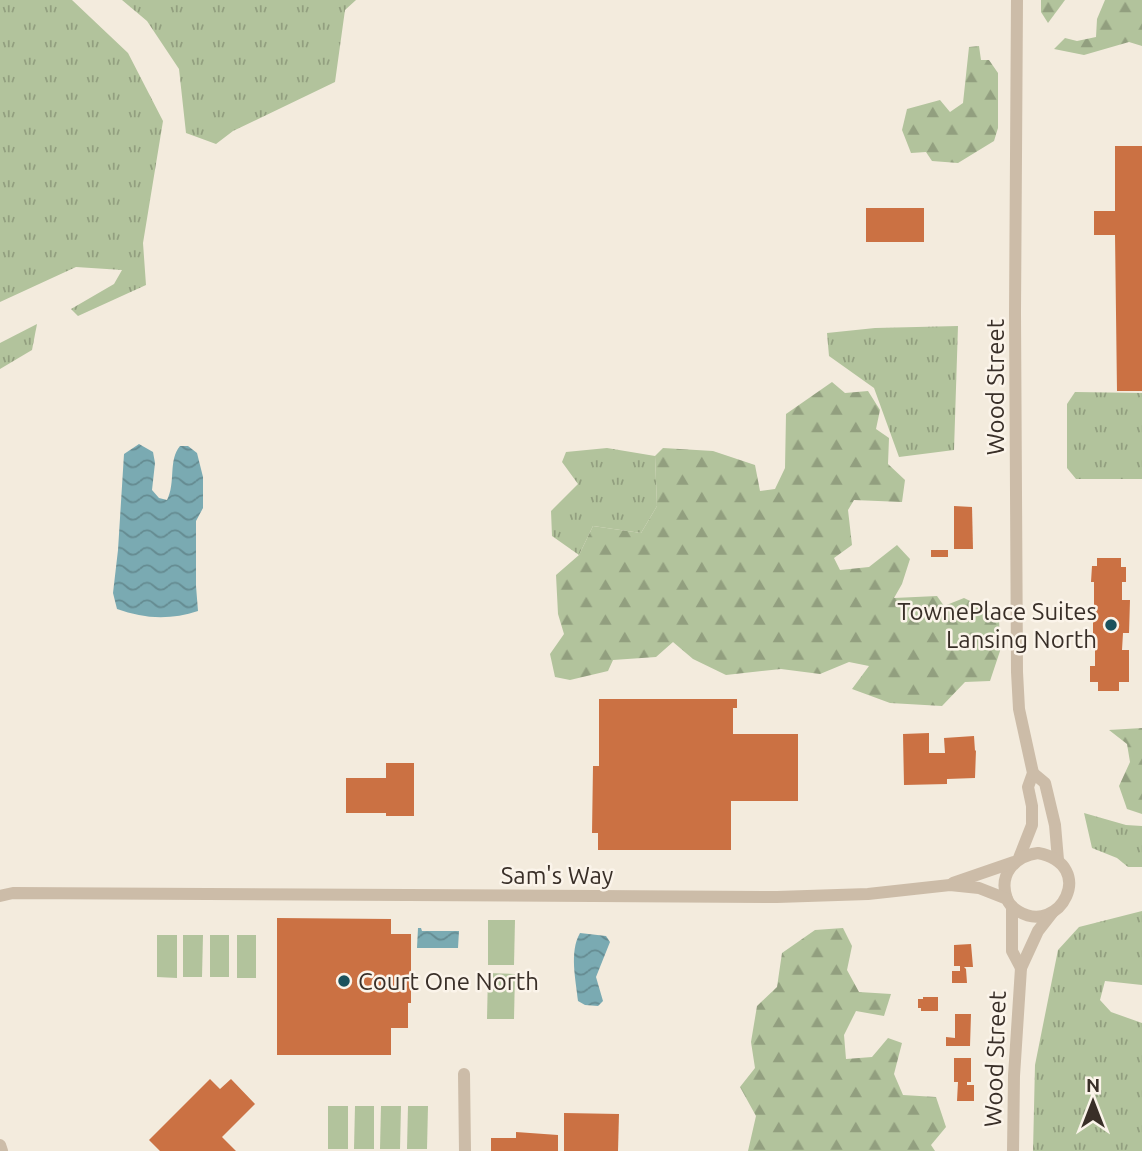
<svg xmlns="http://www.w3.org/2000/svg" width="1142" height="1151" viewBox="0 0 1142 1151" font-family="Ubuntu,sans-serif">
<style>
.grass{fill:url(#grass-tufts)}
.forest{fill:url(#forest-firs)}
.pitch{fill:#b2c39c}
.water{fill:url(#water-waves)}
.building{fill:#cb7143}
.lines{fill:none;stroke-linecap:round;stroke-linejoin:round}
.minor{stroke:#ccbca8;stroke-width:12}
.poi-dot{fill:#1c525d;stroke:#fbf4ea;stroke-width:2.5}
.labels{text-anchor:middle;dominant-baseline:central;stroke-width:5;stroke-linejoin:round;paint-order:stroke}
.street-label{font-size:24px;fill:#392f28;stroke:#fbf4ea}
.poi-label{font-size:24px;fill:#392f28;stroke:#fbf4ea;text-anchor:end}
</style>
<defs>
<pattern id="grass-tufts" width="24" height="20" patternUnits="userSpaceOnUse" patternTransform="scale(1.75)"><rect width="24" height="20" fill="#b2c39c"/><path d="M3 7l-1-3M5 7V3M7 7l1-3M15 17l-1-3M17 17v-4M19 17l1-3" fill="none" stroke="#929f7f"/></pattern>
<pattern id="forest-firs" width="22" height="20" patternUnits="userSpaceOnUse" patternTransform="scale(1.75)"><rect width="22" height="20" fill="#b2c39c"/><path d="M5 1l3.5 6h-7zM16 11l3.5 6h-7z" fill="#929f7f"/></pattern>
<pattern id="water-waves" width="16" height="10" patternUnits="userSpaceOnUse" patternTransform="scale(1.75)"><rect width="16" height="10" fill="#7aaab2"/><path d="M0 5q4-4 8 0t8 0" fill="none" stroke="#658b91"/></pattern>
</defs>
<rect width="100%" height="100%" fill="#f3ebdd"/>
<g class="grass">
<path d="M0,0h72l56,53 35,68 -20,122 3,42 -68,31 -7,-7 43,-25 8,-14 -46,-3 -76,35z"/>
<path d="M122,0h234l-11,10 -10,72 -102,49 -17,13 -30,-11 -7,-64 -32,-48z"/>
<path d="M37,324l-5,26 -32,19v-26z"/>
<path d="M958,326l-4,124 -55,7 -25,-69 -45,-32 -2,-23 48,-5z"/>
<path d="M1075,392l67,1v86h-66l-9,-11v-64z"/>
<path d="M607,448l48,8 2,50 -16,27 -48,-7 -14,29 -27,-19 -1,-25 27,-27 -16,-22 4,-10z"/>
<path d="M1084,813l42,12 16,1v41h-14l-11,-9 -25,-10z"/>
<path d="M1142,911v74l-37,-4 -5,19 11,12 31,11v128h-109l2,-86 23,-115 21,-23z"/>
</g>
<g class="forest">
<path d="M1041,0h24l-17,23 -7,-11z"/>
<path d="M1105,0h37v46l-13,-4 -45,13 -30,-6 11,-11 12,3 19,-4 1,-18z"/>
<path d="M979,46l2,14h8l9,13v55l-4,13 -36,22 -26,-2 -6,-9 -15,1 -9,-23 5,-21 33,-9 10,12 13,-9 6,-56z"/>
<path d="M832,382l13,11 23,-2 12,19 -4,19 13,9 -1,26 17,16 -3,22 -48,-2 -6,10 4,35 -18,13 6,12 29,-3 28,-22 13,14 -8,25 -8,14 43,-2 7,10 20,-8 35,17 1,36 -10,30 -25,1 -23,24 -52,-3 -38,-14 17,-23 -20,-4 -29,12 -39,-5 -55,6 -33,-16 -20,-17 -17,15 -43,3 -5,11 -38,9 -15,-3 -5,-23 14,-20 -6,-20 -2,-39 23,-20 14,-29 48,7 16,-27 -2,-50 8,-8 50,3 42,14 5,26 15,-2 10,-21 1,-54z"/>
<path d="M1142,728v86l-15,-5 -8,-23 11,-24 -3,-18 -18,-14z"/>
<path d="M843,928l9,18 -5,24 12,22 32,2 -7,22 -28,-5 -12,24 2,24 26,-2 16,-19 14,5 -8,31 9,21 33,2 10,30 -15,18 4,6h-187l8,-35 -16,-29 15,-19 -4,-26 6,-36 20,-19 5,-34 33,-23z"/>
</g>
<g class="pitch">
<path d="M488,920h27l-1,45h-26z"/>
<path d="M157,935h20v43l-20,-1z"/>
<path d="M183,935h20l-1,42h-19z"/>
<rect x="210" y="935" width="19" height="42"/>
<rect x="237" y="935" width="19" height="43"/>
<path d="M488,973l27,1 -1,45h-27z"/>
<rect x="328" y="1106" width="20" height="43"/>
<path d="M355,1106h19v43h-20z"/>
<path d="M381,1106h20l-1,43h-20z"/>
<path d="M408,1106h20l-1,43h-20z"/>
</g>
<g class="water">
<path d="M139,444l14,8 2,11 -3,27 7,8 8,2c9,-17 1,-40 13,-54h8l9,7 6,24v31l-7,13v65l2,25c-27,9 -54,8 -81,-2l-4,-16 5,-43 6,-96z"/>
<path d="M418,928h3l1,3h37l-1,17h-41z"/>
<path d="M580,933l26,3 4,6 -14,35 7,24 -5,5 -13,-1 -7,-4c-2,-21 -9,-49 2,-68z"/>
</g>
<g class="building">
<path d="M1115,146h27v245h-25l-2,-156h-21v-24h21z"/>
<rect x="866" y="208" width="58" height="34"/>
<path d="M954,506l18,1 1,42h-19z"/>
<rect x="931" y="550" width="17" height="7"/>
<path d="M1097,558h24v9h5v15h-4v18h8l-1,33h-6l-1,17h7v32h-10v9h-21v-9h-8v-16h5v-32h-2v-17h-5v-10h6v-25h-3l1,-16h5z"/>
<path d="M599,699h138v9h-4v26h65v67h-67v49h-133v-17h-6l1,-67h6z"/>
<path d="M929,733v20h16l-1,-15 30,-2 1,15 1,-1 -1,28 -28,1v5l-43,1 -1,-51z"/>
<path d="M386,763h28v53h-28v-3h-40v-35h40z"/>
<path d="M277,918l114,1v15h20v69h-3v25h-17v27h-114z"/>
<path d="M971,944l2,23h-9l2,2 1,14h-15v-12h8v-5h-6v-21z"/>
<path d="M923,997h15v14h-17v-3h-3v-9h5z"/>
<path d="M955,1014h16l-1,32h-24v-9l9,1z"/>
<path d="M954,1058h17v24h-4v3h7v16h-17l1,-19h-4z"/>
<path d="M210,1079l10,10 11,-10 24,25 -33,33 14,14h-76l-11,-11z"/>
<path d="M564,1113l55,1 -1,37h-54z"/>
<path d="M516,1132l42,3v16h-67v-13h25z"/>
</g>
<g class="lines">
<g class="minor">
<path d="M1017,0l-2,313 2,359 2,37 14,64 -5,14 4,19v19l-13,33"/>
<path d="M1033,773l12,10 10,42 3,35"/>
<path d="M1038,853c60,12 22,84 -20,58 -5,-3 -9,-6 -11,-12 -9,-25 8,-43 31,-46z"/>
<path d="M953,883l61,-21"/>
<path d="M0,896l13,-3 764,4 91,-3 82,-9 29,3 28,11"/>
<path d="M1012,907v44l9,17"/>
<path d="M464,1074l1,77"/>
<path d="M0,1145l2,6"/>
<path d="M1013,1151l1,-75 7,-108 17,-37 14,-18"/>
</g>
</g>
<g class="poi-dot">
<circle cx="1111" cy="625" r="7"/>
<circle cx="344" cy="981" r="7"/>
</g>
<g class="labels">
<g class="street-label">
<text transform="translate(995 387) rotate(-90)">Wood Street</text>
<text x="557" y="875">Sam's Way</text>
<text transform="translate(995 1059) rotate(-88)">Wood Street</text>
</g>
<g class="poi-label">
<text x="1097" y="611">TownePlace Suites<tspan x="1097" dy="28">Lansing North</tspan></text>
<text x="358" y="981" text-anchor="start">Court One North</text>
</g>
</g>
<g transform="translate(1093 1102)" stroke="#fbf4ea" stroke-width="5" paint-order="stroke">
<path d="M0-5L12 26L0 18L-12 26Z" fill="#392f28"/>
<text y="-10" font-size="19" font-weight="bold" text-anchor="middle" fill="#392f28">N</text>
</g>
</svg>
